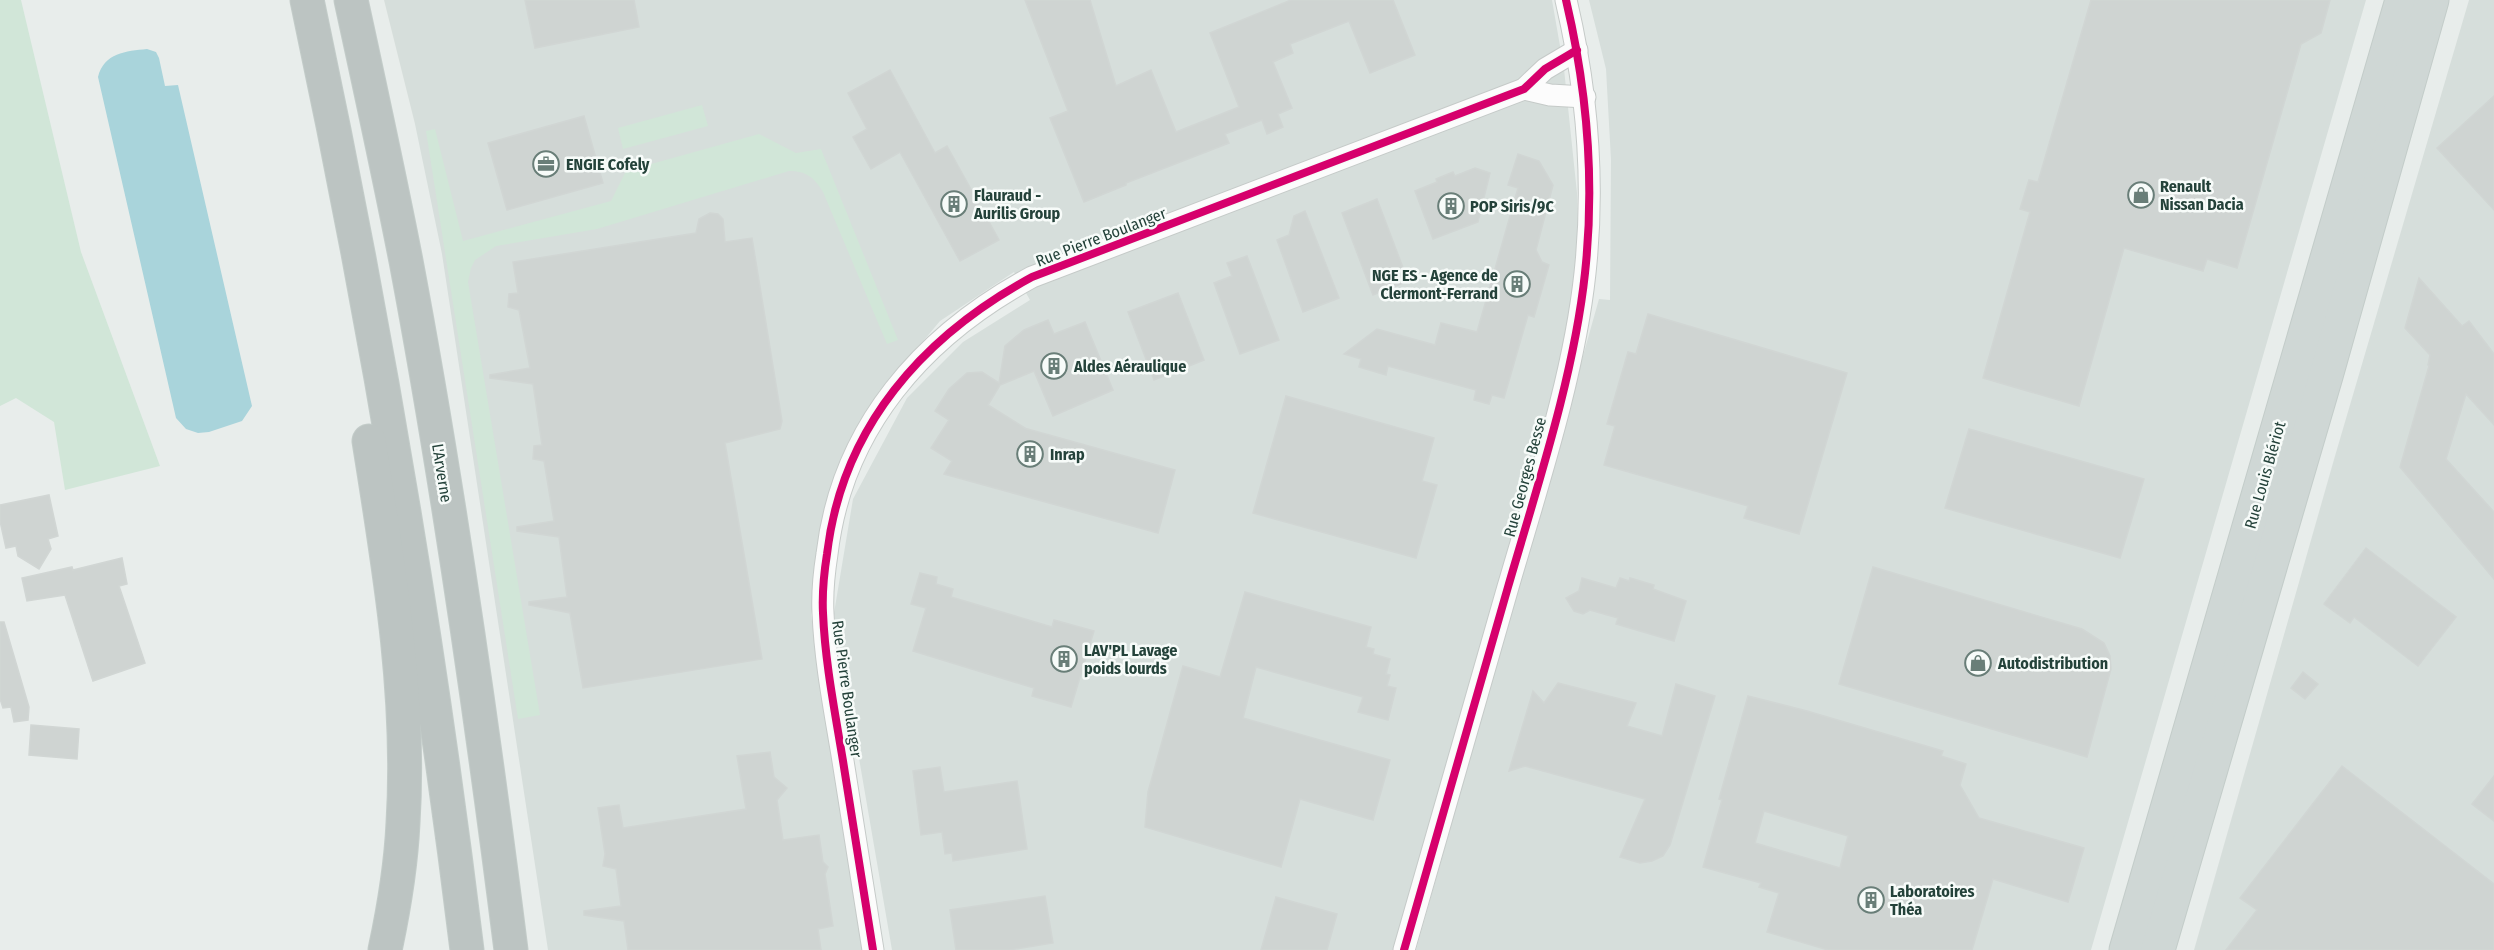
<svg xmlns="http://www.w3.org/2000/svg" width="2494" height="950" viewBox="0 0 2494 950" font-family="'Fira Sans Condensed',sans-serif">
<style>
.built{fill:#d6dedb}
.green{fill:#d1e6d8}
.water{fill:#a9d4db}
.building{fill:#cfd4d2;stroke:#d1d6d4;stroke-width:1.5;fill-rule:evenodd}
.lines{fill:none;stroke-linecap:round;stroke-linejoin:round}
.street-casing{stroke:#c5cac8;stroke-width:23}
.primary-casing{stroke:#c3ccc9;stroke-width:35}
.highway-casing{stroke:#c3ccc9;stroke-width:35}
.street{stroke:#fcfcfc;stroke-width:21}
.primary{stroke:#cfd7d5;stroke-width:33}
.highway{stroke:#bcc4c2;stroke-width:33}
.cycleway-casing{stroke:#f7fbf9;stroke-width:11}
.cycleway{stroke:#d6006c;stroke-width:8}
.labels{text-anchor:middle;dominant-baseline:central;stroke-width:5;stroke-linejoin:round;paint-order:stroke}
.poi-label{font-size:16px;font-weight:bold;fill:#24423a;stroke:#f7fbf9;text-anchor:start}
.street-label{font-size:16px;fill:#24423a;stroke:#f7fbf9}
</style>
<rect width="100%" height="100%" fill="#e8edeb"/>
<g class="built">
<path d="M384,0h1168l12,69 13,124 1,82 -18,94 -163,581h-505l-58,-337 19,-114 54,-101 56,-56 67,-42 -16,-28 -74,49 -36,43 -72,128 -21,123 54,335h-317l-106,-696 -27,-130z"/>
<path d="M1589,0h777l-275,950h-675l183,-651 11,1 1,-140 -5,-91z"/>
<path d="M2469,0h25v950h-300l141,-494z"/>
</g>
<g class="green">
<path d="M0,0h21l60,252 79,214 -95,24 -11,-68 -38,-24 -16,8z"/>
<path d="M702,105l6,21 -85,23 -5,-21z"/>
<path d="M435,129l28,112 148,-40 15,-30 133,-37 37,19 25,-4 77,191 -11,4 -64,-152c-9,-15 -17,-21 -34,-21l-192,58 -101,17 -21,14 -4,8 -3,14 72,433 -22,4 -92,-588z"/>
</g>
<path class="water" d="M147,49l9,3 3,6 6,28 13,-1 74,321 -10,15 -33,11 -11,1 -12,-4 -10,-11 -78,-341c6,-24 28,-26 49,-28z"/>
<g class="building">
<path d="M525,0h109l5,27 -104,21z"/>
<path d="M1025,0h65l26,86 35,-16 25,62 63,-25 -29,-74 81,-33h102l22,55 -45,18 -21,-52 -59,23 3,9 -20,9 19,46 -14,6 5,13 -16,7 -5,-14 -37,14 4,9 -103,40v2l-42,17 -34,-84 18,-7z"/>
<path d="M2091,0h239l-9,33 -20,11 -64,224 -30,-9 -4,12 -79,-23 -45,158 -96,-28 47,-166 -10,-3 9,-29 9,2z"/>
<path d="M890,70l45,83 12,-7 52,94 -39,21 -60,-109 -29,17 -18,-32 14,-8 -19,-36z"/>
<path d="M2494,96v114l-57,-62z"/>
<path d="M584,116l19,67 -96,27 -19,-67z"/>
<path d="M1518,154l21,7 14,24 -17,65 6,12 7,3 -15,52 -6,-2 -24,83 -12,-3 -3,9 -15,-4 2,-10 -88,-24 -2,9 -27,-8 2,-8 -17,-5 33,-25 58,16 6,-22 36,9 41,-144 -10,-3z"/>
<path d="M1475,168l15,5 -12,49 -45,17 -18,-48 22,-9 -1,-3 17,-7 2,4z"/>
<path d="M1377,199l31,82 -35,14 -31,-82z"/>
<path d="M1305,211l34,87 -36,14 -26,-72 12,-5 5,-19z"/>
<path d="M710,213l8,1 5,5 2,23 27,-4 30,183 -2,8 -55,14 37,216 -179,29 -13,-75 -41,-8v-3l38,-5 -8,-60 -42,-6v-4l37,-6 -10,-60 -11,-2 1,-13 8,-1 -9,-61 -43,-6v-3l40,-7 -11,-58 -11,-3 1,-13 9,-1 -5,-31 183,-29 3,-14z"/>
<path d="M1247,256l32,84 -39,14 -26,-71 18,-7 -5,-13z"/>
<path d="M2419,278l43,48 7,-5 25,33v71l-28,-31 -20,65 48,53v67l-94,-112 29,-101 -1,-1 2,-10 -25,-27z"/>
<path d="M1178,293l26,67 -50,20 -26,-68z"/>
<path d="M1648,314l199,59 -48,161 -55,-16 4,-12 -144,-41 11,-39 -8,-2 21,-72 8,2z"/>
<path d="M1048,320l6,14 31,-12 28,68 -60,26 -19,-45 -34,14 -12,20 37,23h-1l151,42 -17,63 -214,-59 8,-13 -21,-13 18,-28 -14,-9 14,-22 18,-16 15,-1 17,11 6,-37 19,-16z"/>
<path d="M1286,396l148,42 -12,43 15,4 -21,73 -163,-45z"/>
<path d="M1969,429l175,50 -24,79 -175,-50z"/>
<path d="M49,495l9,41 -10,3 3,10 -12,20 -21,-13 -2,-10 -10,2 -6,-27v-16z"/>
<path d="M2366,548l90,69 -38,49 -64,-49 -4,6 -26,-19z"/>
<path d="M122,558l5,26 -8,2 26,77 -52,18 -28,-86 -38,6 -5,-23 50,-11 1,3z"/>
<path d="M1873,567l209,62 22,14 6,13 1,13 -24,88 -248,-73z"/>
<path d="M920,573l17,4 -1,7 17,5 -2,8 101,30 2,-7 40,11 -23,76 -39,-11 2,-8 -121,-37 13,-43 -15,-4z"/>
<path d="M1582,578l34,10 4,-10 9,3 1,-3 24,7 -1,4 33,12 -12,40 -58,-17 2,-6 -28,-8 -7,4 -9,-3 -8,-13 13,-7z"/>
<path d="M1245,592l126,35 -5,20 8,2 -1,5 17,5 -4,15 4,1 -3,11 9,2 -8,32 -30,-8 5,-15 -107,-30 -13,51 147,42 -17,60 -73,-21 -19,68 -136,-40 3,-35 35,-126 37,11z"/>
<path d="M0,622h4l25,85 -1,13 -14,2 -3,-15 -8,1 -3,-9z"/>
<path d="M2303,672l15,12 -13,15 -14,-11z"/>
<path d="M1558,683l78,20 -9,23 35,10 14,-52 39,12 -45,149 -7,11 -11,5 -12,2 -20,-6 25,-58 -120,-33 -16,5 24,-80 11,12z"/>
<path d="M1748,696l59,15 136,40 -2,5 25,8 -6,21 19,33 105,30 -16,54 -75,-23 -21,71h-144l-61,-18 12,-39 -20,-6 2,-4 -58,-16 19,-67 -3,-1zM1764,811l84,25 -8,32 -85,-25z"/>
<path d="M31,725l48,4 -2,30 -48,-4z"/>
<path d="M770,752l4,25 13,11 -10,12 6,40 36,-5 4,27 5,5 -3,7 8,52 -15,3 3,21h-193l-4,-29 -40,-6v-4l37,-5 -5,-37 -13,-3 2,-12 -7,-46 21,-3 4,23 123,-19 -9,-53z"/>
<path d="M2342,766l152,118v66h-268l31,-40 -17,-12z"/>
<path d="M940,767l4,25 73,-11 10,68 -74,12 -1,-8 -7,1 -3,-22 -21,3 -8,-64z"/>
<path d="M2494,776v45l-22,-17z"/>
<path d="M1045,896l8,47 -44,7h-53l-6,-40z"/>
<path d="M1276,897l61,17 -10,36h-66z"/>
</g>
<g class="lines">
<g class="street-casing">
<g id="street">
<path d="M1524,89l26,6 35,2"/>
<path d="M873,950c-10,-63 -20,-126 -30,-189 -8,-49 -18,-99 -20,-148 -1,-20 1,-40 4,-59 15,-127 96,-218 205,-277l492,-188 21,-20 32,-19"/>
<path d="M1404,950c35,-121 70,-242 104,-363 29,-100 66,-211 77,-314 10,-92 2,-184 -19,-273"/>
</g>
</g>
<g class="primary-casing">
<g id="primary">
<path d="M2126,950l276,-950"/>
<path d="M2158,950l168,-574 106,-376"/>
</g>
</g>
<g class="highway-casing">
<g id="highway">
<path d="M307,0c67,314 121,631 160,950"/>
<path d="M351,0c19,87 38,174 55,261 43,228 76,459 105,689"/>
<path d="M369,441c20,126 42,254 34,382 -2,43 -9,85 -18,127"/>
</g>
</g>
<use href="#street" class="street"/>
<use href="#primary" class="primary"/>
<use href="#highway" class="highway"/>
<g class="cycleway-casing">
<g id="cycleway">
<path d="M873,950c-10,-63 -20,-126 -30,-189 -8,-49 -18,-99 -20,-148 -1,-20 1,-40 4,-59 15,-127 96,-218 205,-277l492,-188 21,-20 32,-19"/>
<path d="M1404,950c35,-121 70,-242 104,-363 29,-100 66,-211 77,-314 10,-92 2,-184 -19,-273"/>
</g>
</g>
<use href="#cycleway" class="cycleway"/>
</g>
<defs>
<g id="office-ring" transform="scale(1.35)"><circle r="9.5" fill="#f7fbf9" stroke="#697e78" stroke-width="1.5"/><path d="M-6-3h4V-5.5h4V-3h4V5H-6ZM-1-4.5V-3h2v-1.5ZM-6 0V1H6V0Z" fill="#697e78"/></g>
<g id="shop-ring" transform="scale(1.35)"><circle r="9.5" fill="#f7fbf9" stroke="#697e78" stroke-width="1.5"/><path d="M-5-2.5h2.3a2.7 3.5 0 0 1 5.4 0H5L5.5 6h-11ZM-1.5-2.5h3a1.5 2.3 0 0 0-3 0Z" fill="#697e78"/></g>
<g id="building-ring" transform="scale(1.35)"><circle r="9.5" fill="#f7fbf9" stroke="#697e78" stroke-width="1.5"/><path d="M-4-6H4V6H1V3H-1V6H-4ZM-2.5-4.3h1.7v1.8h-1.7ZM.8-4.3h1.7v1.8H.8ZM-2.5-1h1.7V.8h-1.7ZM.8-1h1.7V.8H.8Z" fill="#697e78"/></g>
</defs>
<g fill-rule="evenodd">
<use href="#office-ring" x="546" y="164"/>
<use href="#shop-ring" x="2141" y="195"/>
<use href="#building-ring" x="954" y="204"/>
<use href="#building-ring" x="1451" y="206"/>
<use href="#building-ring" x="1517" y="284"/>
<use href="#building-ring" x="1054" y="366"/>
<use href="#building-ring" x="1030" y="454"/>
<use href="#building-ring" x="1064" y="659"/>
<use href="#shop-ring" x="1978" y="663"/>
<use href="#building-ring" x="1871" y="900"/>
</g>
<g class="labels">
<g class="poi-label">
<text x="566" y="164">ENGIE Cofely</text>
<text x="2160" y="186">Renault<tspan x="2160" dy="18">Nissan Dacia</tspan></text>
<text x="974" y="195">Flauraud -<tspan x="974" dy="18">Aurilis Group</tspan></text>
<text x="1470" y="206">POP Siris/9C</text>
<text x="1498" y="275" text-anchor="end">NGE ES - Agence de<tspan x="1498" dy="18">Clermont-Ferrand</tspan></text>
<text x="1074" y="366">Aldes Aéraulique</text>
<text x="1050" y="454">Inrap</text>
<text x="1084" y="650">LAV'PL Lavage<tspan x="1084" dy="18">poids lourds</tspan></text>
<text x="1998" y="663">Autodistribution</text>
<text x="1890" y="891">Laboratoires<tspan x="1890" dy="18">Théa</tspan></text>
</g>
<g class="street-label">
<text transform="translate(1101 237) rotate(-21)">Rue Pierre Boulanger</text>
<text transform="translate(442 473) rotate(81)">L'Arverne</text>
<text transform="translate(2265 475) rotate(-74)">Rue Louis Blériot</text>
<text transform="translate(1525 477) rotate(-75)">Rue Georges Besse</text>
<text transform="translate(847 689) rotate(82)">Rue Pierre Boulanger</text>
</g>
</g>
</svg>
